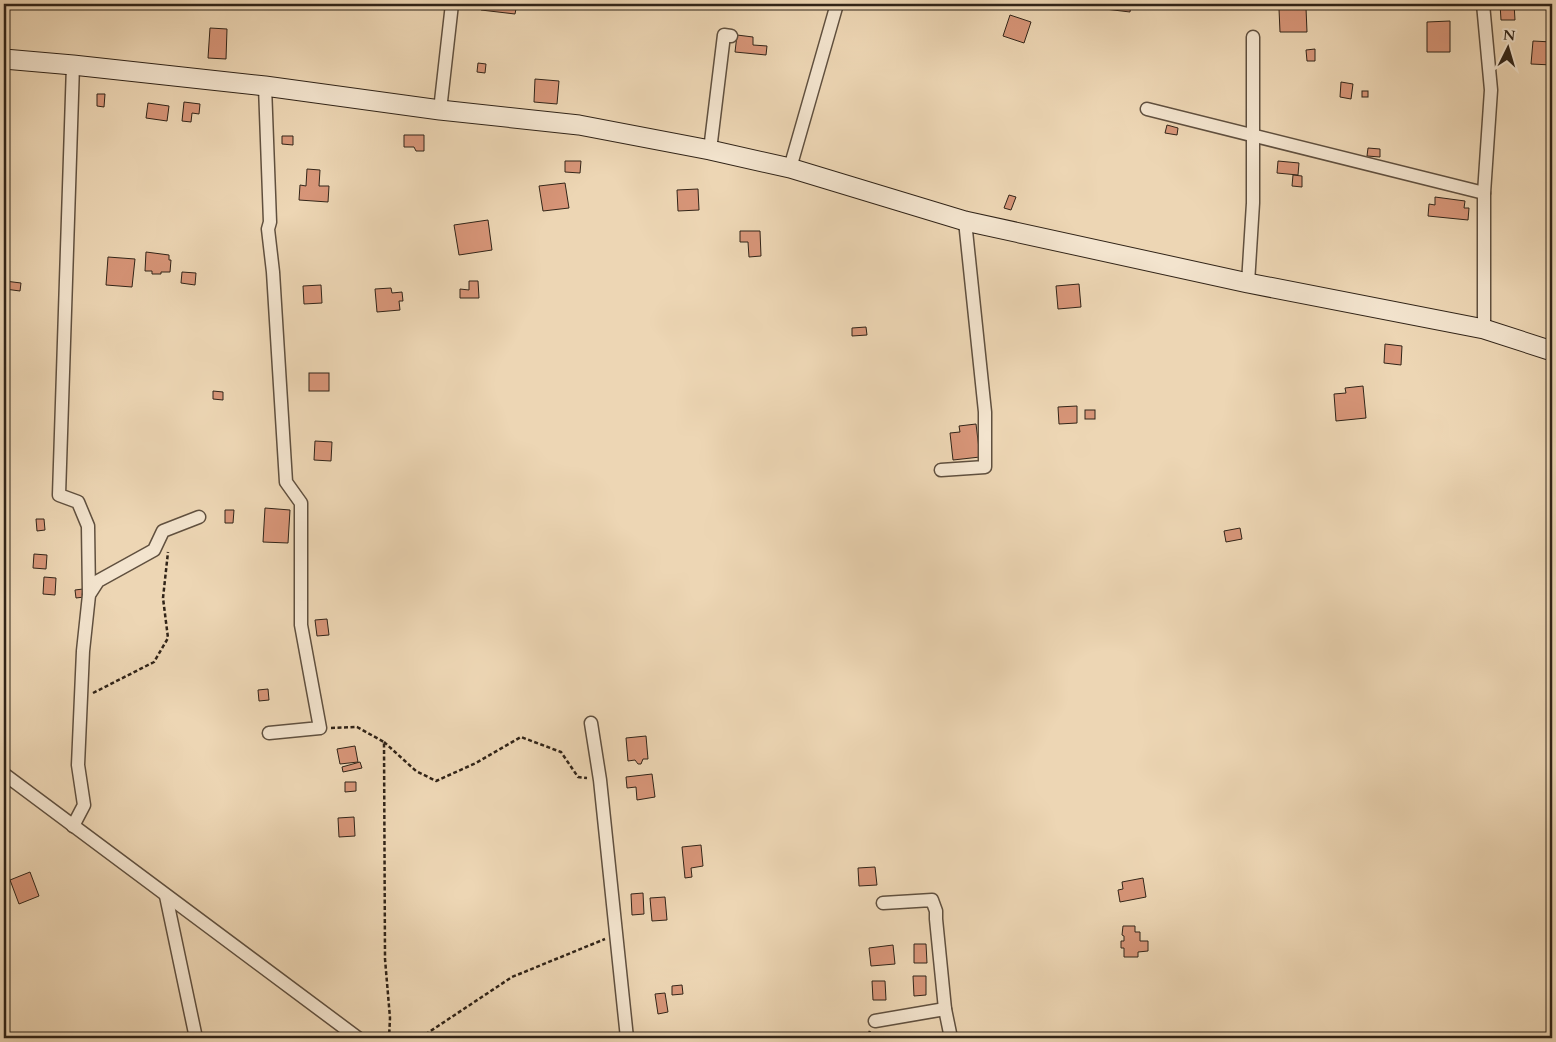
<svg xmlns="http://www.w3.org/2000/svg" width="1556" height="1042" viewBox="0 0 1556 1042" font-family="Cardo,serif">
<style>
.building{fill:#d79578;stroke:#312418}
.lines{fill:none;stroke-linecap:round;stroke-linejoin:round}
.minor-casing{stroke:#60503f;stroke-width:15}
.secondary-casing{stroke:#312418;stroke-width:21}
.path{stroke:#312418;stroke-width:2.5;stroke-dasharray:4 2.5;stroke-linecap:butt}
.minor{stroke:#f3e4ce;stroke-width:12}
.secondary{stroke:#f3e4ce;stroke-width:19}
</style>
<rect width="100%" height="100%" fill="#edd6b4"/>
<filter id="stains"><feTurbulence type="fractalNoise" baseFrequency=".004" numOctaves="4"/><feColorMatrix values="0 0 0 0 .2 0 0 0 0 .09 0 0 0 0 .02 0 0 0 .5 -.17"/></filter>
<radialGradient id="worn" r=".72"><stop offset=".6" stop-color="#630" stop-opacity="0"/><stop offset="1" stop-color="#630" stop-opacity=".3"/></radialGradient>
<g class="building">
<path d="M259,4h12v5l-13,-1z"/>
<path d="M482,4h35l-2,10 -34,-4z"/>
<path d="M1106,4h25l-1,8 -25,-3z"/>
<path d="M1426,4h26v4l-26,1z"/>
<path d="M1500,4h14l1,16h-14z"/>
<path d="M1306,8l1,24h-27l-1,-23z"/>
<path d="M1010,15l21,7 -7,21 -21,-7z"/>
<path d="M1450,21v31h-23v-30z"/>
<path d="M210,28l17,1 -1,30 -18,-1z"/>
<path d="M737,35l16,2v8l14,1 -1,9 -31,-3z"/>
<path d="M1533,41l19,1v23l-21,-1z"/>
<path d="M1315,49v12h-8l-1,-11z"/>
<path d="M478,63l8,1 -1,9 -8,-1z"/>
<path d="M535,79l24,2 -2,23 -23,-2z"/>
<path d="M1341,82l12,2 -2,15 -11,-2z"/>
<rect x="1362" y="91" width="6" height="6"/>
<path d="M97,94h8l-1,13 -7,-1z"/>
<path d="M184,102l16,2 -1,10 -7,-1 -1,9 -9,-1z"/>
<path d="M148,103l21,3 -2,15 -21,-3z"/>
<path d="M1167,125l11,3 -1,7 -12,-2z"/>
<path d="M404,135h20v16h-8l-2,-4h-10z"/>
<path d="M282,136h11v9l-11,-1z"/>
<path d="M1368,148l12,1v8l-13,-1z"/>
<path d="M565,161h16l-1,12 -15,-1z"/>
<path d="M1278,161l21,2 -1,12 -21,-2z"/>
<path d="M307,169l13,1 -1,16h10l-1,16 -29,-2 1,-15 6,1z"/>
<path d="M1293,175l9,1v11l-10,-1z"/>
<path d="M565,183l4,25 -26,3 -4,-25z"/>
<path d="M698,189l1,21 -21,1 -1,-21z"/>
<path d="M1009,195l7,2 -5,13 -7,-2z"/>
<path d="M1435,197l30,4 -1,7h5l-1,12 -40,-4 1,-12 6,1z"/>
<path d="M488,220l4,30 -33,5 -5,-30z"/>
<path d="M740,231h20l1,25 -12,1 -1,-15h-8z"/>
<path d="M146,252l23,3v5h2l-1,12h-9v2h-9v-3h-7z"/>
<path d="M108,257l27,2 -3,28 -26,-2z"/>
<path d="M182,272l14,1 -1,12 -14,-2z"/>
<path d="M5,281l16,2 -1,8 -15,-2z"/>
<path d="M469,281h9l1,17h-19v-9l9,1z"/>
<path d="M1079,284l2,23 -23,2 -2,-23z"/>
<path d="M321,285l1,18 -18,1 -1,-18z"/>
<path d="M391,288l1,5 10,-1 1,9h-4l1,9 -23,2 -2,-23z"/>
<path d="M866,327l1,8 -15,1v-8z"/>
<path d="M1385,344l17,2 -1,19 -17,-2z"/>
<rect x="309" y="373" width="20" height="18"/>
<path d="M1363,386l3,32 -30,3 -2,-27 12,-1 -1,-5z"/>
<path d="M213,391l10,1v8l-10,-1z"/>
<path d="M1077,406v17l-18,1 -1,-17z"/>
<rect x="1085" y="410" width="10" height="9"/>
<path d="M976,424l4,33 -27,3 -3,-27 10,-1 -1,-6z"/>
<path d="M315,441l17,1 -1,19 -17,-1z"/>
<path d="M265,508l25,2 -2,33 -25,-1z"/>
<path d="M225,510h9l-1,13h-8z"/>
<path d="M36,519h8l1,11 -8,1z"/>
<path d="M1240,528l2,11 -16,3 -2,-11z"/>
<path d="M34,554l13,1 -1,14 -13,-1z"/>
<path d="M44,577l12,1 -1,17 -12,-1z"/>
<path d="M83,589l1,8 -8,1 -1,-8z"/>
<path d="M327,619l2,16 -12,1 -2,-16z"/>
<path d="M268,689l1,11 -10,1 -1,-11z"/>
<path d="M646,736l2,23h-5l-2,5h-3l-3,-4 -7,1 -2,-23z"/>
<path d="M355,746l3,16 -18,2 -3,-15z"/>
<path d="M360,762l2,6 -19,4 -1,-5z"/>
<path d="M652,774l3,23 -18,3 -1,-13 -9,1 -1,-11z"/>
<path d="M345,782h11v9l-11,1z"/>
<path d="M354,817l1,19 -16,1 -1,-19z"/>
<path d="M701,845l2,21 -12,2 1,9 -7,1 -3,-31z"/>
<path d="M875,867l2,18 -18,1 -1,-18z"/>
<path d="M30,872l9,24 -20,8 -9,-24z"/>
<path d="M1143,878l3,19 -26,5 -2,-12 5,-1 -1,-7z"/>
<path d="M643,893l1,21 -12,1 -1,-21z"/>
<path d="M665,897l2,23 -15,1 -2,-23z"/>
<path d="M1123,926h12v6h5v9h8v10l-10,1v5h-14v-9h-3v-7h3v-5l-2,-1z"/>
<path d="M914,944h12l1,19h-13z"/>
<path d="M893,945l2,19 -24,2 -2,-18z"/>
<path d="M913,976h13v19l-12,1z"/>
<path d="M872,981h13l1,19h-13z"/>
<path d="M682,985l1,9 -11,1v-9z"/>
<path d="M665,993l3,19 -10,2 -3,-20z"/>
</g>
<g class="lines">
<g class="minor-casing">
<g id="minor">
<path d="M1483,4l8,86 -7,103v136"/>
<path d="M73,65l-14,430 19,7 10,24 1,69"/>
<path d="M265,86l5,136 -2,7 5,43 13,210 15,21v122l19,103 -51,5"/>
<path d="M1147,109l337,84"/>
<path d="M440,110l12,-106"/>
<path d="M710,150l14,-115 7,1"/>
<path d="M790,168l47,-164"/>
<path d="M1248,283l5,-80v-166"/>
<path d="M941,470l44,-3v-55l-20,-191"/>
<path d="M591,723l9,57 27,258"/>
<path d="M4,774l354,264"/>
<path d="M73,826l11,-21 -6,-40 5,-114 6,-56 9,-14 56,-31 9,-19 36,-14"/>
<path d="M166,896l30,142"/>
<path d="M883,903l49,-3 4,11v8l9,90 6,29"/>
<path d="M875,1021l70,-12"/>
</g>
</g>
<g class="secondary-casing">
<path id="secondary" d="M4,59l69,6 192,21 175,24 139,15 131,25 80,18 175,53 283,62 236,46 68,22"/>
</g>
<g class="path">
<path d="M93,693l61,-31 14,-24 -5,-40 5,-46"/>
<path d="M331,728l26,-1 27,15 1,217 5,59 -1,20"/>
<path d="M384,742l32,29 20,10 40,-18 45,-26 40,15 17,25 9,1"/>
<path d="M420,1038l92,-61 93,-38"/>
<path d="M866,1038l4,-7"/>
</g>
<use href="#minor" class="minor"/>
<use href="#secondary" class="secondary"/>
</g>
<rect width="1556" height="1042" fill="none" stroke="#edd6b4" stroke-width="20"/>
<rect x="5" y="5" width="1546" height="1032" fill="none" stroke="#312418" stroke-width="2.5"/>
<rect x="10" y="10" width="1536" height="1022" fill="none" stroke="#312418"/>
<g transform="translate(1508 48) rotate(5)" stroke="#f3e4ce" stroke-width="4" paint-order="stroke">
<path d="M0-4L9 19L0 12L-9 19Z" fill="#312418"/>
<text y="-8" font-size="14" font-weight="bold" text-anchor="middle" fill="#312418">N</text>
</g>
<rect width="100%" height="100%" filter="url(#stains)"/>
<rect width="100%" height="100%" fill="url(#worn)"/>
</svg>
